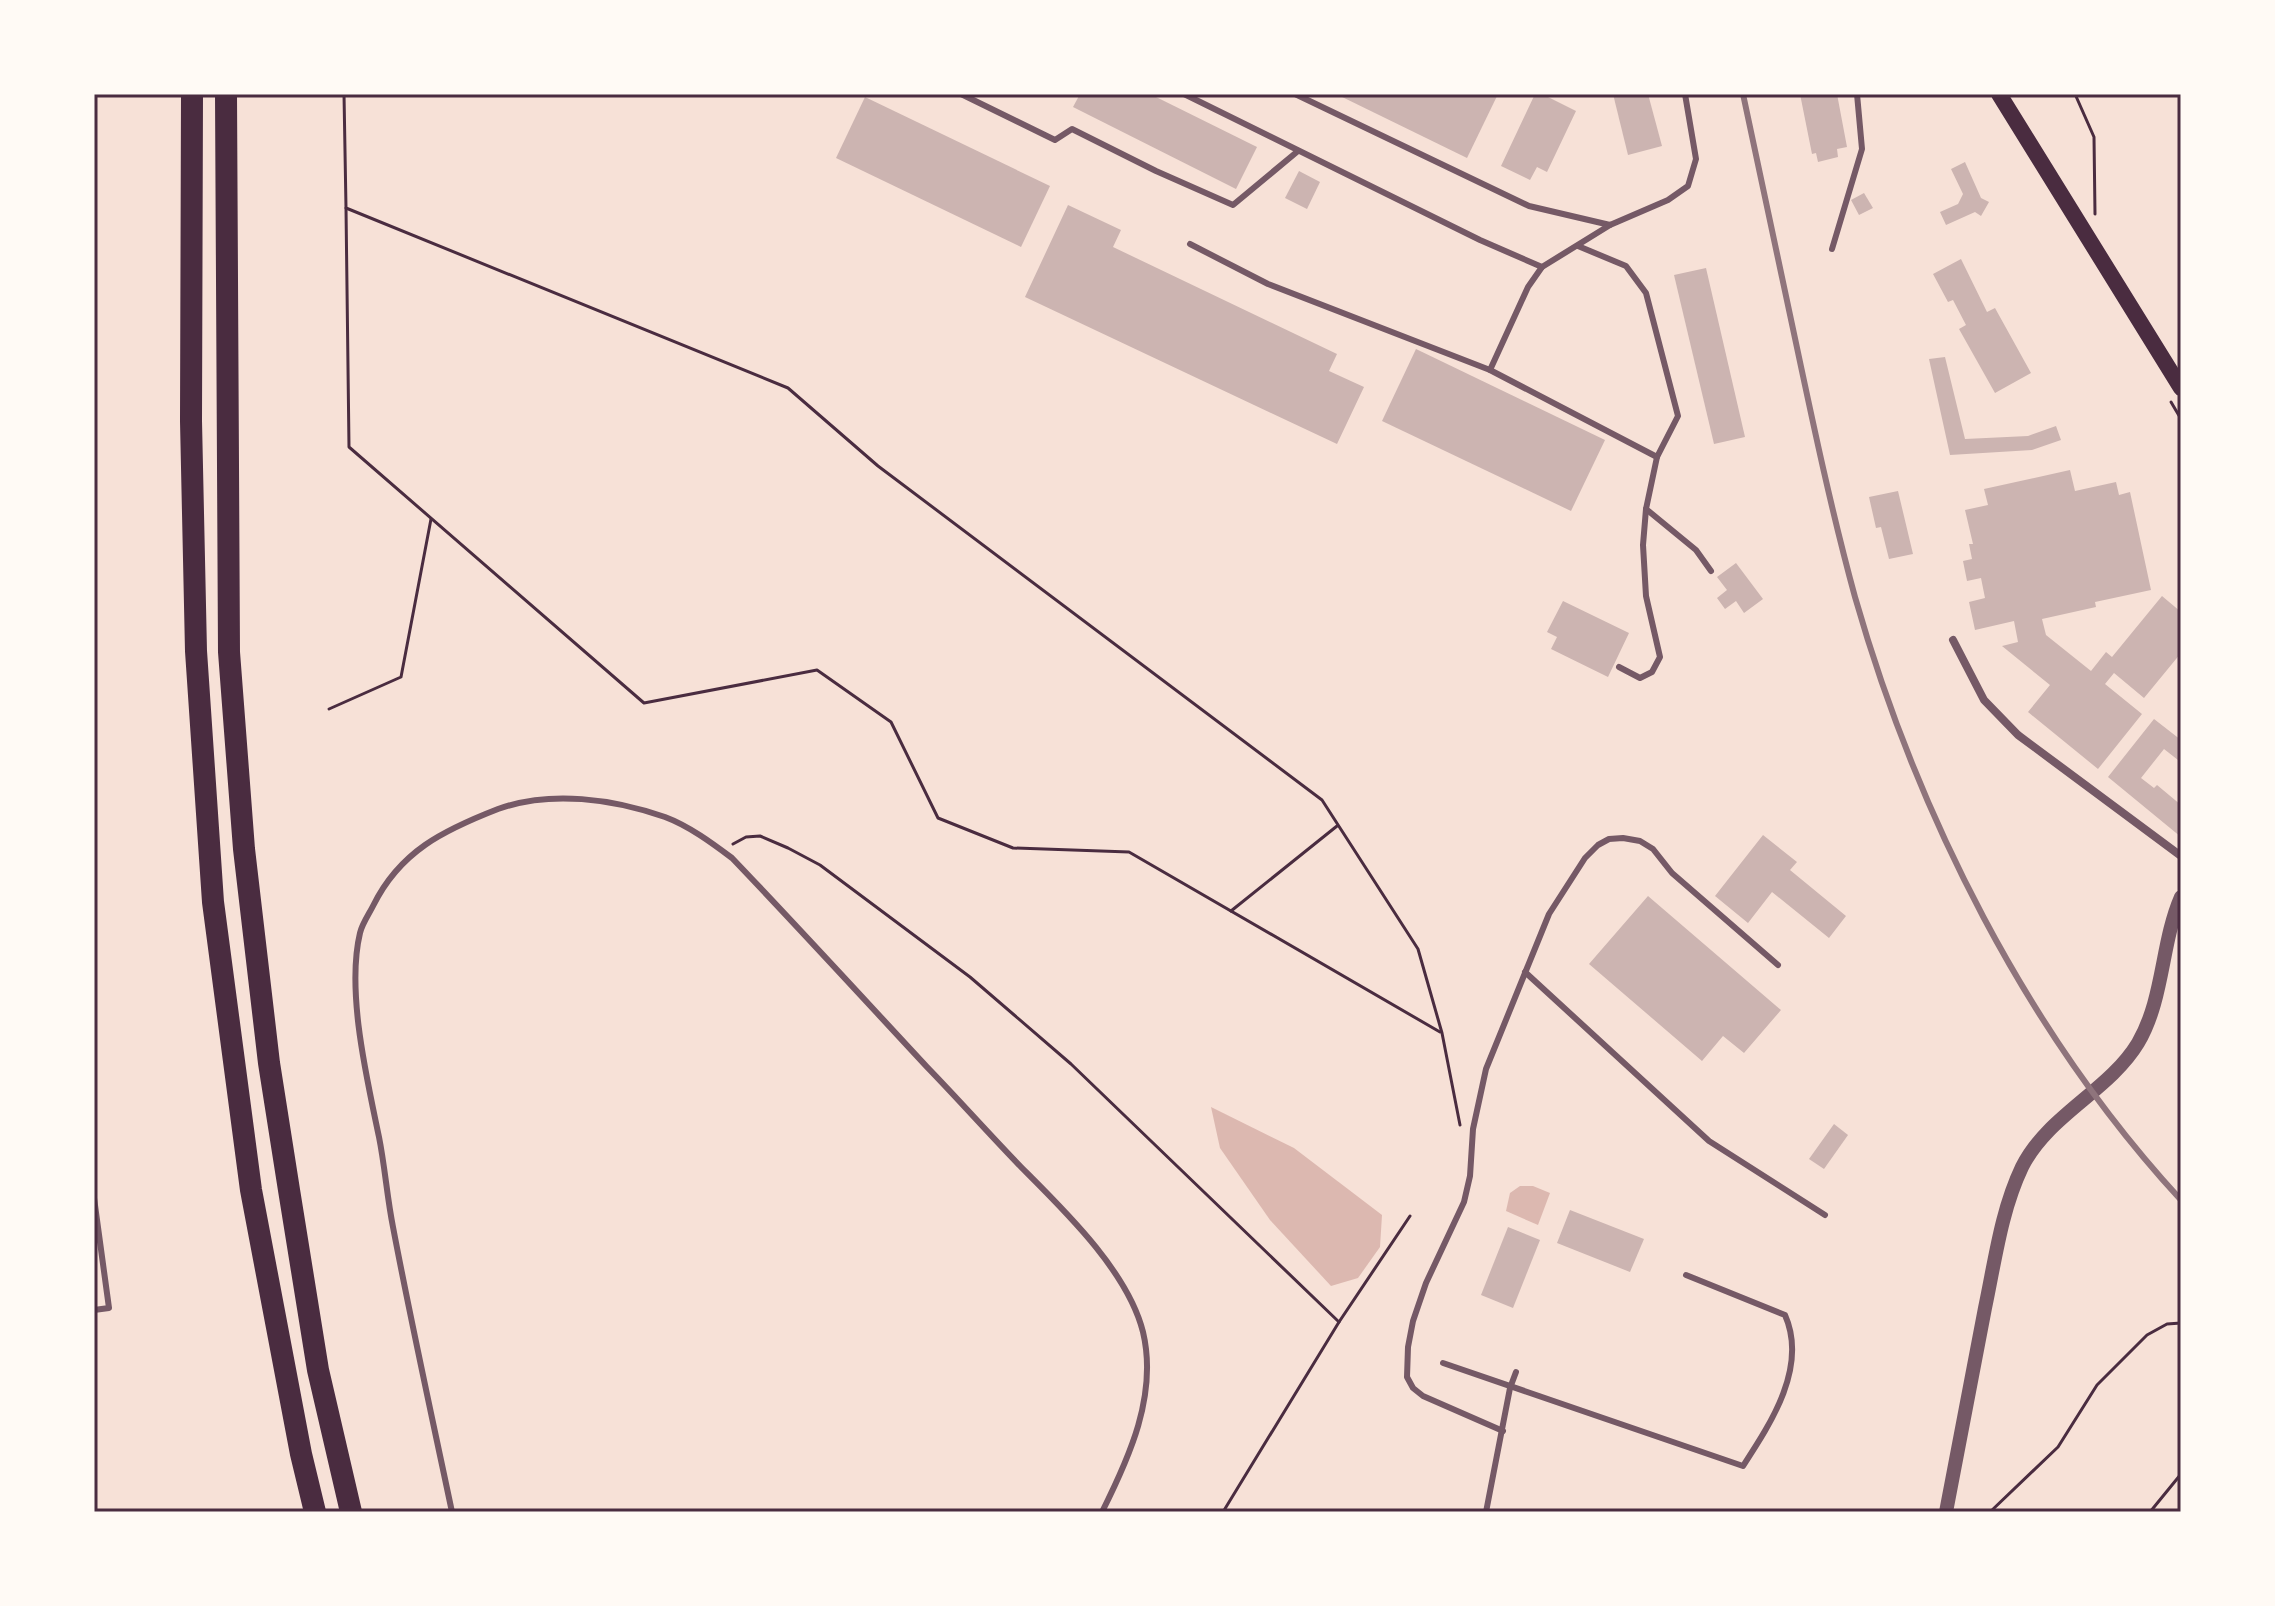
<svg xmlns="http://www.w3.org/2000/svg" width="2275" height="1606" viewBox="0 0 2275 1606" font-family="Raleway,sans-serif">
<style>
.water{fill:#dcb8b0}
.building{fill:#ccb4b1}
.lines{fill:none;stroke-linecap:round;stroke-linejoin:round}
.path{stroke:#4a2c40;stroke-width:3}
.service{stroke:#755966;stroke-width:6}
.minor{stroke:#755966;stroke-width:8}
.tertiary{stroke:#755966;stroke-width:14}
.secondary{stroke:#4a2c40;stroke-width:16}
.motorway{stroke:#4a2c40;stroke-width:22}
.rail{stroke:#8f747c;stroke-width:6}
.neatline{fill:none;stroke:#4a2c40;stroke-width:3}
</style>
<rect width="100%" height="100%" fill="#f7e1d7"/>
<g class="water">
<path d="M1211,1107l83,41 88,67 -2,32 -22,31 -27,8 -61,-66 -50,-72z"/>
<path d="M1520,1186h13l17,7 -12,32 -32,-14 4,-18z"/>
</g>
<g class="building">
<path d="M1080,94h70l107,53 -21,42 -163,-82z"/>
<path d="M1336,94h162l-31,64z"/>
<path d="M1535,94h7l34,17 -29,61 -10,-5 -7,13 -29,-14z"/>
<path d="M1613,94h35l14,52 -34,9z"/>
<path d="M1800,94h37l10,53 -10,2 1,8 -20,5 -2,-9 -4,1z"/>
<path d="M865,97l185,89 -29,61 -185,-89z"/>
<path d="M1965,162l16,36 8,4 -8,14 -6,-4 -29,13 -6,-13 18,-8 5,-10 -12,-25z"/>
<path d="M1299,171l21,11 -13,27 -22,-11z"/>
<path d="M1864,193l9,15 -14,7 -8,-15z"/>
<path d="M1068,205l53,25 -8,17 224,107 -8,17 35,16 -27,57 -312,-147z"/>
<path d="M1961,259l26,53 8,-4 36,65 -36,20 -36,-64 7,-4 -13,-25 -5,2 -15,-28z"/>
<path d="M1706,268l39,169 -31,7 -40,-169z"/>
<path d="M1416,349l189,91 -34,71 -189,-90z"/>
<path d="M1945,357l20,82 63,-3 28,-10 5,14 -29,10 -82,5 -21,-96z"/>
<path d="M2070,470l5,21 41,-9 3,13 11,-3 21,98 -56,12 1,5 -54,12 4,16 45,36 15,-19 6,5 50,-61 19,16 -2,19 2,1v21l-37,45 -30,-25 -9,11 37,30 -44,55 -70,-57 22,-27 -48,-39 16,-4 -4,-21 -39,9 -6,-28 16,-4 -4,-20 -14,3 -4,-20 9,-2 -3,-15h4l-8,-34 23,-5 -4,-16z"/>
<path d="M1898,491l15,63 -24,5 -8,-32 -5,1 -7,-31z"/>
<path d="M1736,563l27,36 -19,14 -8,-12 -11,8 -8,-11 10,-8 -10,-13z"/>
<path d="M1563,601l66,32 -21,44 -57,-28 6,-12 -10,-5z"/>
<path d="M2154,719l27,21v16l-3,4 -14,-11 -23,29 13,10 3,-3 24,20v32l-73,-60z"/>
<path d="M1763,835l34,27 -7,8 56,46 -17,22 -57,-46 -24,31 -33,-27z"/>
<path d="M1648,896l133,114 -37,43 -21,-17 -21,25 -113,-97z"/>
<path d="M1834,1124l14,11 -24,34 -15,-10z"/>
<path d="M1570,1210l74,29 -14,33 -73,-29z"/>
<path d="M1508,1227l32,13 -27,68 -32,-13z"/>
</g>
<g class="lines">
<g class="path">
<path d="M344,94l2,114 442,180 90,78 444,334 96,149 24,84 18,92"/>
<path d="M2075,94l19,43 1,77"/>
<path d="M346,208l3,239 295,256 173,-33 74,52 47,96 75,30 116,4 311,180"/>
<path d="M2171,402l10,17"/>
<path d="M329,709l72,-32 30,-158"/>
<path d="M733,844l13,-7 14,-1 28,12 32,17 150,112 101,87 268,258"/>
<path d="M1231,911l106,-85"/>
<path d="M1223,1512l116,-190 71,-106"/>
<path d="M1990,1512l68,-65 39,-62 50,-50 20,-11 14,-1"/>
<path d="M2150,1512l31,-38"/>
</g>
<g class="service">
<path d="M961,94l94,46 17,-11 84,42 77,34 65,-54"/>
<path d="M1184,94l296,146 62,27"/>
<path d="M1295,94l234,112 81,19 58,-25 20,-14 8,-27 -11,-65"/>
<path d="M1190,244l78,40 222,86 167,87"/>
<path d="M1578,246l48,20 20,27 32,123 -21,41 -11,52 50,41 15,21"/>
<path d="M1832,249l30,-100 -5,-55"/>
<path d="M1490,370l38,-83 14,-20 68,-42"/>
<path d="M1619,667l21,11 12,-6 8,-15 -14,-61 -3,-51 3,-36"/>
<path d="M1525,972l184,169 116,74"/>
<path d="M94,1198l15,110 -15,2"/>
<path d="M1443,1363l300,103c28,-43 65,-99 42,-151l-99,-40"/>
<path d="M1503,1431l-80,-35 -10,-8 -6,-11 1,-30 5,-26 13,-38 38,-81 6,-26 3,-47 13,-60 63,-155 36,-56 13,-13 11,-6 14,-1 17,3 13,8 19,24 106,92"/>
<path d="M452,1512c-20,-95 -41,-190 -59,-285 -6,-30 -8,-60 -14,-90 -12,-58 -33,-146 -19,-204 2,-9 9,-19 13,-27 27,-55 71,-76 125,-97 53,-19 115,-10 167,8 24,9 47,26 67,41 66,69 130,139 195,209 32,33 63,68 95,101 44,44 106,104 121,164 15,63 -14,126 -41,180"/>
<path d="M1486,1512l24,-124 6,-16"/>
</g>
<path class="minor" d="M1953,640l31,60 34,35 163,121"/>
<path class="tertiary" d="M1946,1512c13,-68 26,-136 39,-204 10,-47 16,-97 37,-141 26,-52 87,-76 116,-124 26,-44 23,-100 43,-146"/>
<path class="secondary" d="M1999,94l182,294"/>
<g class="motorway">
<path d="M192,94l-1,327 5,230 17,251 38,288 50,264 14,58"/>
<path d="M226,94l3,558 15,197 25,214 20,127 29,180 33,142"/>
</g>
<path class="rail" d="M1743,94c17,83 36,166 53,249 18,85 36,170 59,254 62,217 172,436 326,603"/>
</g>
<rect width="2275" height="1606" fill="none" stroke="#fffaf5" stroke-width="192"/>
<rect x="96" y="96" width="2083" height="1414" class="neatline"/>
</svg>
